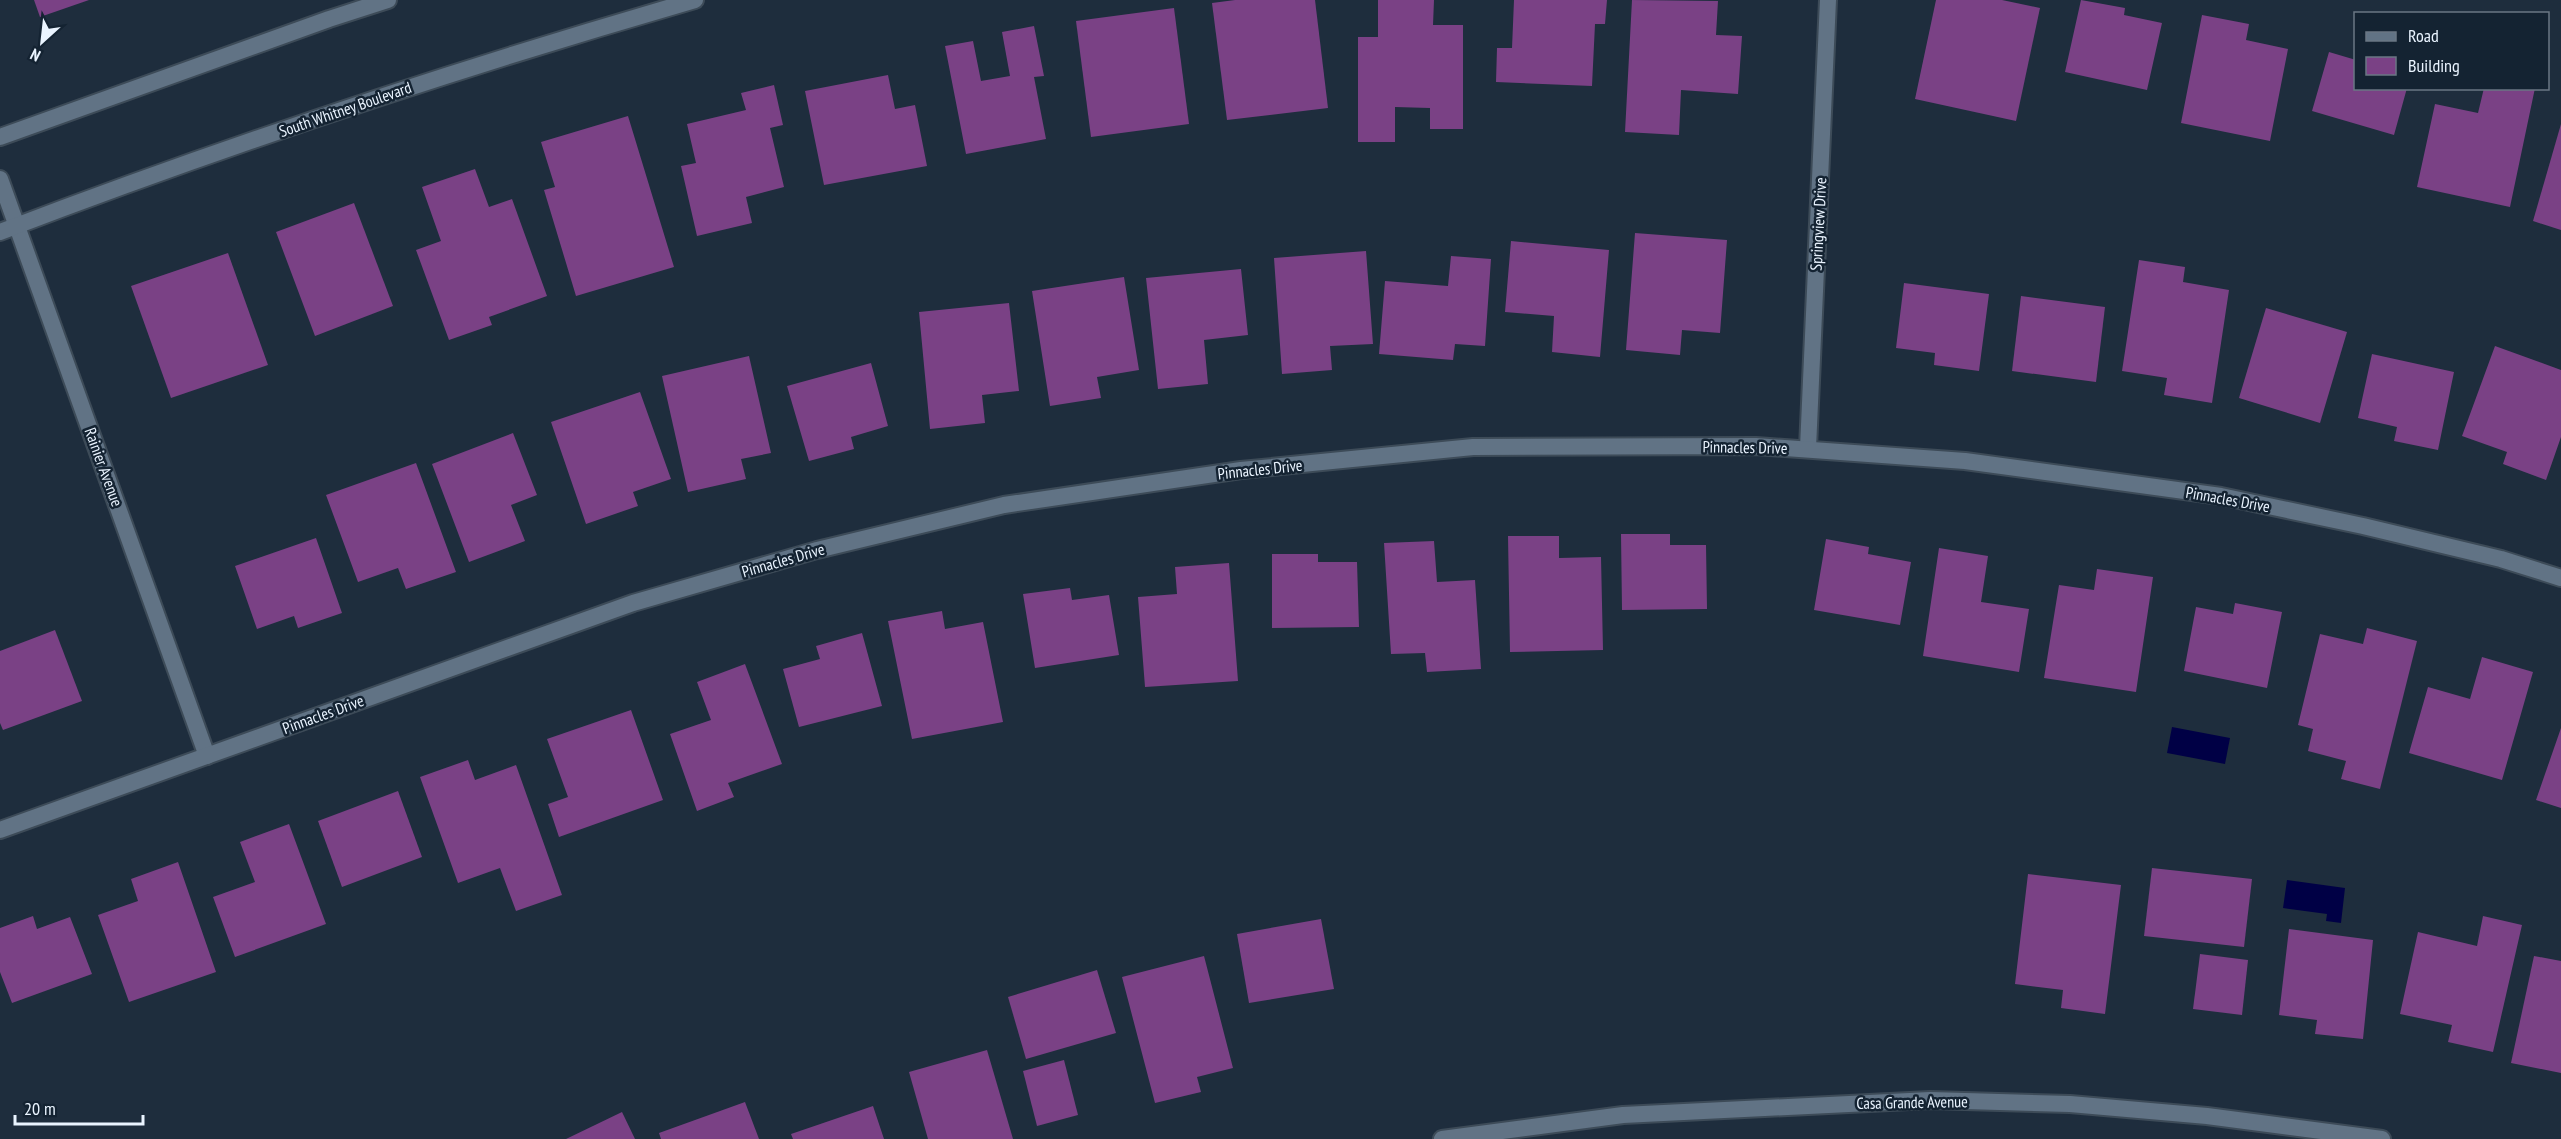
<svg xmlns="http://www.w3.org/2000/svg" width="2561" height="1139" viewBox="0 0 2561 1139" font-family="'PT Sans Narrow',sans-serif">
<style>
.water{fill:#000045}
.building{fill:#7a4185}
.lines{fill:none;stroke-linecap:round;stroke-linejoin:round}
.minor-casing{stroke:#3d4b58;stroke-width:20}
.tertiary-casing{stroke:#3d4b58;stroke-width:20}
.minor{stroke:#617385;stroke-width:16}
.tertiary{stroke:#617385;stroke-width:16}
.labels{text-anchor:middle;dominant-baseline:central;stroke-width:5;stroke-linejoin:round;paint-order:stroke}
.street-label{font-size:16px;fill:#eaf4ff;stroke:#142332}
</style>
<rect width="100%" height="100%" fill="#1e2d3d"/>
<g class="water">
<path d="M2172,727l58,11 -5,26 -58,-11z"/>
<path d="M2287,880l58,8 -4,35 -15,-2 1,-7 -44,-6z"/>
</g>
<g class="building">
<path d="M34,0h55l-49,17z"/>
<path d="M1235,0h80l13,108 -101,12 -15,-117z"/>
<path d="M1378,0h56l-1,25h30v104h-33v-21l-35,-1v35h-37v-105h20z"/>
<path d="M1514,0h93l-2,24h-10l-3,62 -96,-4 1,-34h15z"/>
<path d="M1632,0l86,1 -2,34 26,1 -4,58 -57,-4 -2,45 -54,-3z"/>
<path d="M1936,0h66l38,8 -24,113 -101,-22z"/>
<path d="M2081,0l44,8 -1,7 38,8 -15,67 -82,-18z"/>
<path d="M1174,8l15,116 -98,13 -15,-116z"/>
<path d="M2202,15l47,9 -3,16 42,9 -18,92 -89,-18z"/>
<path d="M1034,26l10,50 -10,1 12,62 -80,15 -21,-108 28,-5 8,40 29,-5 -8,-44z"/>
<path d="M2329,52l27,8v28h51l-13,47 -82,-24z"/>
<path d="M888,75l7,34 20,-4 12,61 -103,19 -19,-94z"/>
<path d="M774,85l9,40 -13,3 14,59 -38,10 6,26 -55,13 -16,-70 15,-3 -9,-39 59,-14 -5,-17z"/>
<path d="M2484,88h51l-25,119 -93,-20 18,-83 43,9z"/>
<path d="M628,116l46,151 -98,29 -32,-106 11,-3 -14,-45z"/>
<path d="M2561,124v106l-28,-9z"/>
<path d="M475,169l14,38 23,-8 35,97 -58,21 3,8 -43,15 -33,-90 25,-9 -19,-54z"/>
<path d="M354,203l39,103 -78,30 -39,-104z"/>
<path d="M1635,233l92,7 -7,93 -38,-3 -2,25 -54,-5z"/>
<path d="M1511,241l98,9 -9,107 -48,-5 2,-36 -49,-4z"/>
<path d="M1366,251l7,93 -43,2 2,24 -50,4 -8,-116z"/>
<path d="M228,253l40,112 -97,33 -40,-112z"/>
<path d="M1451,256l40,3 -6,87 -30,-2 -2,16 -74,-6 6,-73 63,5z"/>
<path d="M2139,260l46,7 -2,15 46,8 -17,113 -48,-8 3,-17 -45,-7z"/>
<path d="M1241,269l7,66 -44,5 4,44 -50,5 -12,-111z"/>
<path d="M1124,277l15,93 -42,7 4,21 -51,8 -18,-115z"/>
<path d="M1904,283l85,11 -10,77 -45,-6 1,-12 -39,-5z"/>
<path d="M2021,296l84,11 -9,75 -84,-11z"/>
<path d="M1009,303l10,88 -37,4 3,28 -55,6 -11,-117z"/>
<path d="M2266,308l81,24 -27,91 -81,-25z"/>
<path d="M2495,346l66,24v67l-15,43 -43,-16 4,-12 -45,-16z"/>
<path d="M2372,354l82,18 -16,78 -44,-9 3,-14 -39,-9z"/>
<path d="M749,356l22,97 -30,6 5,20 -58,13 -26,-116z"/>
<path d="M871,363l17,63 -37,11 3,12 -45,12 -22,-75z"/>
<path d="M640,392l31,87 -38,13 5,14 -52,18 -35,-102z"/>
<path d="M513,433l24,62 -26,10 14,36 -56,21 -37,-98z"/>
<path d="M416,463l40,109 -50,17 -8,-21 -40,14 -32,-87z"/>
<path d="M1621,534h49v11h36l1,64 -85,1z"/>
<path d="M1508,536h51v22l42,-1 2,93 -93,2z"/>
<path d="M316,538l26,75 -44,15 -4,-12 -37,13 -22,-63z"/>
<path d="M1826,539l43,8 -1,7 43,8 -11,63 -86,-15z"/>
<path d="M1434,541l3,41 38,-2 6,89 -54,3 -2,-19 -34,1 -7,-111z"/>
<path d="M1939,548l49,8 -7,46 48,7 -10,63 -96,-16z"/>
<path d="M1272,554h46v8h39l2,65 -87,1z"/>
<path d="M1229,563l9,118 -93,6 -7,-90 39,-3 -2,-27z"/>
<path d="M2097,569l56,8 -17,115 -92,-14 15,-93 35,5z"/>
<path d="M1070,588l2,12 37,-5 10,60 -84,13 -12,-74z"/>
<path d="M2235,603l47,9 -15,76 -83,-17 12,-64 37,7z"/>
<path d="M942,611l3,18 38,-7 20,100 -91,17 -24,-118z"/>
<path d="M2367,628l50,13 -37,148 -39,-10 5,-18 -38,-10 5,-22 -15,-4 22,-91 43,10z"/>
<path d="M55,630l27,71 -79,29 -3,-7v-72z"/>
<path d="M862,633l20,73 -83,21 -16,-58 37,-10 -4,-13z"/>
<path d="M2482,657l51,15 -31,108 -93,-27 19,-66 42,12z"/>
<path d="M745,664l37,100 -54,19 6,14 -37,14 -27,-77 41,-14 -14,-38z"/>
<path d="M631,710l32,90 -104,37 -11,-33 20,-7 -21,-58z"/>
<path d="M2561,728v80l-25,-8z"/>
<path d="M468,760l7,20 41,-15 46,130 -46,16 -16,-43 -42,15 -38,-106z"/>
<path d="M398,791l24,66 -80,30 -24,-66z"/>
<path d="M289,824l37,100 -91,33 -22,-60 42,-15 -15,-40z"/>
<path d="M178,862l38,110 -87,30 -31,-87 40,-14 -7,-22z"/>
<path d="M2152,868l100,11 -8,68 -100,-11z"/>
<path d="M2028,874l93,11 -16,129 -44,-6 2,-18 -48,-6z"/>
<path d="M33,916l4,13 33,-12 22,57 -80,29 -12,-31v-44z"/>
<path d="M2483,916l39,9 -29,127 -45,-10 4,-17 -52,-11 18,-82 59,14z"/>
<path d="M1321,919l13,70 -85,14 -12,-69z"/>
<path d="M2289,929l84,11 -10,99 -48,-5 2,-14 -38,-5z"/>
<path d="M2200,954l48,6 -6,55 -49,-6z"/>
<path d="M1204,956l29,112 -36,9 4,15 -46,11 -33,-126z"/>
<path d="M2534,956l27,5v112l-50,-10z"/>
<path d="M1097,970l19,63 -90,26 -18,-62z"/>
<path d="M987,1050l26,89h-85l-19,-67z"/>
<path d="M1064,1060l14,55 -41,11 -14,-55z"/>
<path d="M745,1102l14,37h-98l-2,-6z"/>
<path d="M873,1106l11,33h-91l-2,-5z"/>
<path d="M622,1112l13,27h-69z"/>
</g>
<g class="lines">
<g class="minor-casing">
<g id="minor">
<path d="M0,179l207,577"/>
<path d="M1808,448l20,-448"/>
<path d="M0,830l633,-227 184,-53 187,-45 237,-35 232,-23 283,-1 209,15 256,35 142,30 138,33 60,19"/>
</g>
</g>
<g class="tertiary-casing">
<g id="tertiary">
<path d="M0,137l329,-118 59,-19"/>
<path d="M0,232c228,-87 460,-164 695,-232"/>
<path d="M1442,1139l181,-24 307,-15 140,4 137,12 175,23"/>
</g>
</g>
<use href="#minor" class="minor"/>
<use href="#tertiary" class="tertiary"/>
</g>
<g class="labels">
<g class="street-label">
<text transform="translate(345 109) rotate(-19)">South Whitney Boulevard</text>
<text transform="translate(1818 224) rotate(-87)">Springview Drive</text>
<text transform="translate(1745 447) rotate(1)">Pinnacles Drive</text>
<text transform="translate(104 467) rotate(70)">Rainier Avenue</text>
<text transform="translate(1260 469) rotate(-6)">Pinnacles Drive</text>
<text transform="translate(2228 499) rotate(10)">Pinnacles Drive</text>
<text transform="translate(783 560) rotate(-16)">Pinnacles Drive</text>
<text transform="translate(323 714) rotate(-20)">Pinnacles Drive</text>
<text transform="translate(1912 1102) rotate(-1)">Casa Grande Avenue</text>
</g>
</g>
<rect x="2354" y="12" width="195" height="78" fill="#142332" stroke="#6a7784" stroke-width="1.5"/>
<rect x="2366" y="32" width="30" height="9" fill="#617385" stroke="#6a7784" stroke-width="1.5"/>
<text x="2408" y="42" font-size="18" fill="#eaf4ff">Road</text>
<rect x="2366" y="57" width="30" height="18" fill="#7a4185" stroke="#6a7784" stroke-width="1.5"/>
<text x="2408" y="72" font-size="18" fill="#eaf4ff">Building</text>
<g transform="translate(42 42) rotate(207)" stroke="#142332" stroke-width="4.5" paint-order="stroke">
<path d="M0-4.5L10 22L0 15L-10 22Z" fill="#eaf4ff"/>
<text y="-9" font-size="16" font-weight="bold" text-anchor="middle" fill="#eaf4ff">N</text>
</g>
<path d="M15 1115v9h128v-9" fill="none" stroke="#eaf4ff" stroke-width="3"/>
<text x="24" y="1115" font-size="18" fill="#eaf4ff" stroke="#142332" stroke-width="4.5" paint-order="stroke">20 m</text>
</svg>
